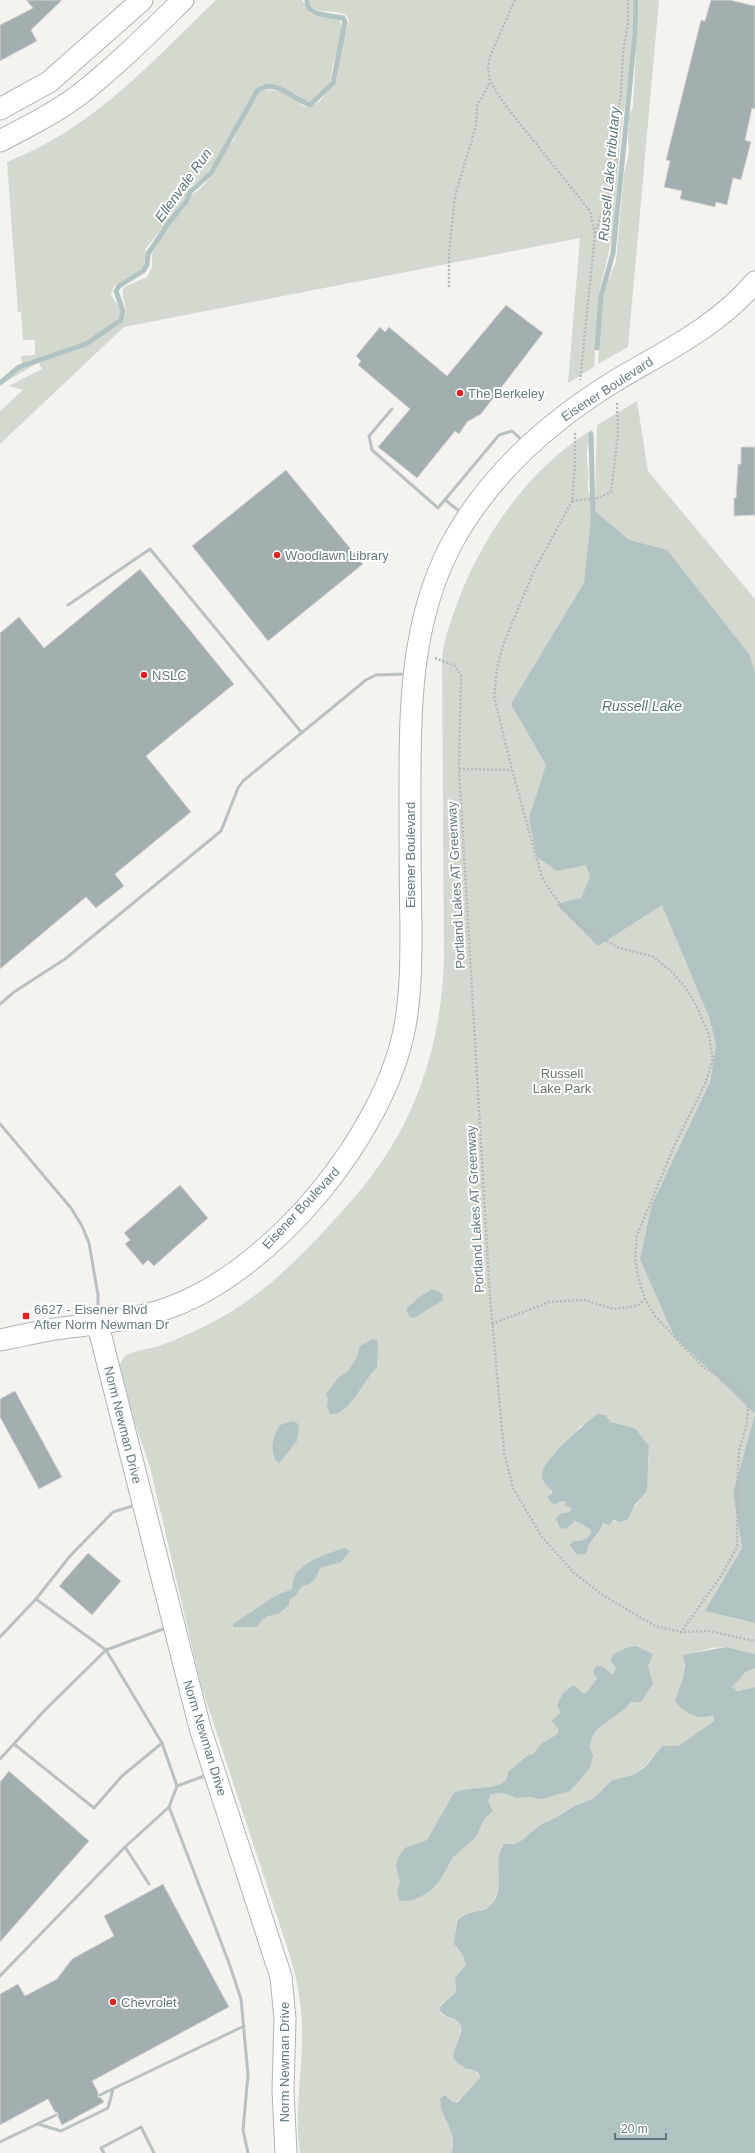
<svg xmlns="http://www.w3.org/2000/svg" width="755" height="2153" viewBox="0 0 755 2153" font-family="Helvetica,sans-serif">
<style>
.green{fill:#d4d9cf;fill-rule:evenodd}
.water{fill:#b1c3c3}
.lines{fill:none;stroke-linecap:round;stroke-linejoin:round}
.stream{stroke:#b1c3c3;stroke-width:5}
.building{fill:#a3aeb0;stroke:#d5d4d2}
.secondary-casing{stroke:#adb5b7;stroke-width:23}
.path{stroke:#b5b9ba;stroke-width:2.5;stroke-dasharray:2 2;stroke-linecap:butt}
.lane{stroke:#bac1c2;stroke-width:3}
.secondary{stroke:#fff;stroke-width:21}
.poi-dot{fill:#df2424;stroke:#fff;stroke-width:1.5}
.labels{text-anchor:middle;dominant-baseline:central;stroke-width:4;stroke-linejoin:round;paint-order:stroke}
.street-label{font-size:13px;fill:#637a80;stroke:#fff}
.poi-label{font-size:13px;fill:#637a80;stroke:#fff;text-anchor:start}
.park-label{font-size:13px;fill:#6b7862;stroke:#fff}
.water-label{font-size:14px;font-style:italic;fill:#5a7677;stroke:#fff}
</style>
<rect width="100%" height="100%" fill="#f4f3ef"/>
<g class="green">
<path d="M216,0h86l9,14 28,6c9,9 -4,34 -6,45 -2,7 -1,15 -5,21 -4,6 -14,14 -20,16l-32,-16 -11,-1 -9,4 -15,25 -7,18 -28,43 -15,11 -10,20 -35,42 -2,18 -15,13 -15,7 -3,9 8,11 3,12 3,-2c4,-9 -6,-19 -1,-29l23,-10 5,-10v-13l17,-29 17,-18 4,-11 10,-7 13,-15 7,-17 14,-17 7,-19 17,-29c6,-4 29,-1 34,3 7,6 6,12 18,12l10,-6 17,-22v-15l12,-44c-8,-17 -37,1 -40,-20h325l-3,81 -4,9 -6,42 -8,102 -14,59 -5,74 -26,16 12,-145 -456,89 -124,117v-33l23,-21 -14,-4 33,-17 -3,-6 -3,1 -29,17 -7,1v-2l22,-15 -1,-9 14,-1v-15h-12l-2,-28h-3l-11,-150c88,-35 142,-98 209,-162z"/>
<path d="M639,0h20l-31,347 -30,17 4,-63 3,-13 11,-27 8,-87 5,-23 -1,-11 1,-25 4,-8z"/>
<path d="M637,401l11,70 107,128v131l-100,147 54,140 7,28 -6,37 -58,122 22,132 81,78 -22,79 9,55 -36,63 49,12v31l-29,-7 -14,1 -26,7 -4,26 -7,20 16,13 13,3 10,-1v5l-36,25h-16l-18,21 -11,8 -21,5 -19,19 -19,6 -17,12 -17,8 -11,11 -13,7 -14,3c-7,18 2,43 -11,59 -9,10 -27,2 -35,18l-1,23 8,10 3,9 -11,12 1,15 -17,14 2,8c5,3 11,4 15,7 12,7 -2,25 -3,36l9,10 13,4 5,6c-1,8 -19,25 -27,25l-5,-5 -8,2c1,3 0,9 2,12 5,12 16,30 9,42h-151c-6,-39 2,-77 2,-116 1,-26 -4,-53 -11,-78l-90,-274 -51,-218 -19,-55 -11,-48c2,-2 4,-8 7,-9 9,-5 22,-6 32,-9 22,-8 43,-18 63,-29 41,-23 73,-55 104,-88 16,-18 33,-36 47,-55 47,-63 69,-138 71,-216l-2,-299c1,-15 7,-32 12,-47 25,-72 73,-143 139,-183 -1,7 -5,14 -6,22 0,6 0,12 1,18 2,7 -2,15 1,25l6,1 2,-70zM607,1417l4,5 24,6 14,18c1,10 -2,46 -9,54 -5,7 -10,11 -13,20l-24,3c-4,13 -16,24 -29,30l-4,-6c7,-6 16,-6 21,-14l-1,-4 -15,-8 -8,7 -5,-15 8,-1 1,-4 -6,-2 1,-5 -7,1 -3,2 -8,-9 4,-2 -5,-9 4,-27 31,-32z"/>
<path d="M755,1668v19l-15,4 -7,-2 -1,-3c6,-7 14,-14 23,-18z"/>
</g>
<g class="water">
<path d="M592,509l37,31 38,10 82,104 6,18v951l-50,-12 37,-63 -9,-55 22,-79 -81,-78 -34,-77 12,-55 58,-122 6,-37 -7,-28 -47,-112 -64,41 -42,-42 25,-6 9,-21 -4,-12 -29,6 -20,-14 -8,-39 17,-53 -35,-61 73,-121z"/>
<path d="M432,1289l11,5v6l-29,18 -5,-2 -3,-7 12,-11z"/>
<path d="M373,1339l5,2 -1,27c-13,10 -28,49 -47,46l-3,-7 1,-8 -2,-5 13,-17 10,-7 8,-13 3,-11z"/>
<path d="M598,1414l7,1 6,7 24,6 14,18 -2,45 -12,14 -8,15 -8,2 -5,-2 -5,5 -6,-2c-3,12 -16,18 -17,31 -10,2 -11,-1 -16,-8l3,-5c8,0 14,-1 18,-8l-1,-4 -15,-8 -8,7 -5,1 -3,-3 -3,-8 6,-5 8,-1 1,-4 -7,-2 2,-5 -7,1 -5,3 -7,-8 5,-4v-2c-4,-4 -10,-9 -10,-15 -1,-16 43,-53 56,-62z"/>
<path d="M292,1421l5,2 2,3 -2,15 -18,22c-11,-8 -6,-29 1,-38z"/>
<path d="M345,1548l5,3 -9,11 -21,6c-4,11 -7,15 -19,19l-5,8 -7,5v5l-11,9 -10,2 -7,5 -4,6h-24v-3l42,-28 17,-7c1,-4 0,-8 2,-12 9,-16 34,-24 51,-29z"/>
<path d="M636,1646l17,8 -5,12 5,17 -12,19h-11l-3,5 -31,23 -5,10 -1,8 3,7 -3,13 -20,23 -28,8 -13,-2 -13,1 -12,-5 -13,1 -3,7 5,10 -8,7 -10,20 -22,19 -14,25 -10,10 -13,7 -11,2 -6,-1 -2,-10 3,-8 -4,-17 3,-9 6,-8 22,-8 27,-47c18,-9 54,1 54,-21l19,-16 6,-2 9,-11 16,-9 1,-5 -8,-8 10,-8 -4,-8 6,-12 11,-8 8,8h4l11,-14 -4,-8 4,-5 6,1 10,8 3,-7 -5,-7 1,-6 14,-7z"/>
<path d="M726,1647l29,7v14l-10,5 -13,14 6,4 17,-4v466h-304c7,-12 -4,-30 -9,-42 -2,-3 -1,-8 -2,-12l5,-4 8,7h5l22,-24c-1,-10 -11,-7 -17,-11 -4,-2 -6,-6 -10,-9 0,-10 10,-23 8,-31 -3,-12 -20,-7 -22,-20l17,-15 -1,-15 11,-12 -3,-9 -9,-12 3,-23c11,-13 25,-7 33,-15 17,-16 1,-44 14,-62h10l8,-4 18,-15 17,-8 18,-12 18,-6 19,-19 21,-5 12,-8 17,-21h16l36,-25v-5c-3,0 -6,1 -10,1 -10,1 -25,-8 -29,-17l7,-19 3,-15 -2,-11z"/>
</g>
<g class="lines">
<g class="stream">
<path d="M597,348l4,-52 12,-43 22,-219 1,-34"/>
<path d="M0,383l19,-16 67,-23 35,-24 2,-9 -7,-20 3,-5 24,-15 4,-6 1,-11 20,-30 18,-22 4,-10 21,-19 46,-82c19,-14 36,9 53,14l23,-22 12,-61 -2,-4c-12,-3 -37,-1 -36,-18"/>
<path d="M591,434l2,82"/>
</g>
</g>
<g class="building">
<path d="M26,0h36l-31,30 6,11 -37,20v-36l33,-17z"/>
<path d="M711,0h19l25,6v103l-3,-1 -7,32 6,2 -10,38 -8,-2 -6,27 -11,-3 -1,5 -35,-8 2,-8 -18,-4 6,-26 -4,-1 35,-140 4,1z"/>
<path d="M506,305l37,28 -62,81 -14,8 -8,12 -4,-3 -38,47 -39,-31 32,-38 -52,-44 3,-4 -5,-5 24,-29 5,5 4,-5 58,49z"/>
<path d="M741,447h14v68l-21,1v-18h2l2,-34h3z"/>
<path d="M286,470l77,94 -95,77 -76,-95z"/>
<path d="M140,569l94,115 -88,72 45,56 -76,62 9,12 -28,22 -10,-11 -86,72v-336l19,-16 25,31z"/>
<path d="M180,1185l28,33 -54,48 -6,-6 -5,5 -18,-21 5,-4 -6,-7z"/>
<path d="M15,1391l47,86 -23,12 -39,-72v-18z"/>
<path d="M88,1553l33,28 -29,34 -33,-29z"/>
<path d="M9,1771l80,70 -89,101v-160z"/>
<path d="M163,1884l66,123 -137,74 6,11v5l3,1 3,4 -42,23 -4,-8v-4l-3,-1 -7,-13 -48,26v-131l18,-10 7,12 32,-17 15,-20 42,-23 -10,-20z"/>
</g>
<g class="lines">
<g class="secondary-casing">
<g id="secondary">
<path d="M0,109l49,-27 93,-82"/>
<path d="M0,141c27,-14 55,-28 79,-46 37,-29 70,-62 104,-95"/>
<path d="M98,1325l102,403 81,249 4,42 -2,71 3,63"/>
<path d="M0,1340c26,-5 53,-12 79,-14 31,-4 63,-8 92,-19 103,-38 214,-173 234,-281 6,-33 6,-68 6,-101 -1,-39 -1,-78 -1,-117 0,-90 -2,-181 41,-263 38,-71 101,-126 169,-167 48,-28 99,-53 135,-96"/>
</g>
</g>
<g class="path">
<path d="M515,0l-25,56 -2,11 2,14 15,24 85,106 5,23 -15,146"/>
<path d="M595,233l21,-62v-41l5,-36 2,-42 5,-28v-24"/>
<path d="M449,287v-35l6,-56 21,-70 1,-20 13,-24"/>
<path d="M575,433v32l-3,36 -38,70 -31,74 -6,24 -3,27 18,74 30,107 9,15 14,18 16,16 38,22 33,8 19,15 14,16 11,18 13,30 4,24 -8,25 -29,58 -39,93 -2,23 3,19 7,22 10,17 48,51 22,12 23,22 -1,22 -8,28 -2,40v56l-16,29 -40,56"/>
<path d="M572,501l26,-3 13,-6 7,-58 -1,-32"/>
<path d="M435,658l20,8 6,9 -2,94 31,528 14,155 9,36 29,49 32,36 32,24 49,29 26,6 28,-1 46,10"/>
<path d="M459,769l53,1"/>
<path d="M492,1324l57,-22 35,-2 29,9 24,-3 8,-7"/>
</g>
<g class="lane">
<path d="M392,409l-23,27 3,14 66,58 61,-73 13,-4 11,10"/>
<path d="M445,500l17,13"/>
<path d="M68,605l82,-56 152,184"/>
<path d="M0,1004l14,-12 51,-33 156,-128 17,-43 5,-7 123,-101 10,-5 31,-1"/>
<path d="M0,1124l71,84 11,18 7,17 9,52v22"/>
<path d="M36,1599l34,-43 43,-44 23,-7"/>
<path d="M0,1637l36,-38 70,51 56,93 -40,33 -28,32 -80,-64"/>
<path d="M162,1743l15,43"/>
<path d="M0,1759l45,-49 61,-60 60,-22"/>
<path d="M207,1775l-30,11 -8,21 60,156 12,36 7,76 -5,55 5,23"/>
<path d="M125,1847l24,37"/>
<path d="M0,1976l125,-129 44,-40"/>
<path d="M100,2095l144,-69"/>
<path d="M38,2124l23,7 47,-23 5,-19"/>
<path d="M0,2142l56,-27"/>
<path d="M104,2153l-3,-5 40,-21 13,26"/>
</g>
<use href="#secondary" class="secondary"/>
</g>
<g class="poi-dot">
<circle cx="460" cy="393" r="4"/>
<circle cx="277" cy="555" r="4"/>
<circle cx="144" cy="675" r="4"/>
<rect x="22" y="1312" width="8" height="8" rx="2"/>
<circle cx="113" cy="2002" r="4"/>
</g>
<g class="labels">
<g class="street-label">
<text transform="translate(607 389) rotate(-33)">Eisener Boulevard</text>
<text transform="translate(410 855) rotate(-90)">Eisener Boulevard</text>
<text transform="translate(456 885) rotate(-93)">Portland Lakes AT Greenway</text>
<text transform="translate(301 1208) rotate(-47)">Eisener Boulevard</text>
<text transform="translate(475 1209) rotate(-93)">Portland Lakes AT Greenway</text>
<text transform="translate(123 1425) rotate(76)">Norm Newman Drive</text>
<text transform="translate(205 1738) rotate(73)">Norm Newman Drive</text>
<text transform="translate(284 2062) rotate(-90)">Norm Newman Drive</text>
</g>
<g class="poi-label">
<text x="468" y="393">The Berkeley</text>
<text x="285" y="555">Woodlawn Library</text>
<text x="152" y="675">NSLC</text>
<text x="34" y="1309">6627 - Eisener Blvd<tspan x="34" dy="15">After Norm Newman Dr</tspan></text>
<text x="121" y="2002">Chevrolet</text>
</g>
<g class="park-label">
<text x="562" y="1073">Russell<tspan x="562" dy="15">Lake Park</tspan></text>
</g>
<g class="water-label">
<text transform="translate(609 174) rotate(-85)">Russell Lake tributary</text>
<text transform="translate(183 185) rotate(-54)">Ellenvale Run</text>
<text x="642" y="706">Russell Lake</text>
</g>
</g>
<path d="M615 2133v6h51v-6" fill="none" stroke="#637a80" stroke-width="2"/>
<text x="621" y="2133" font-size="12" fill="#637a80" stroke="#ffffff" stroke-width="3" paint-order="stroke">20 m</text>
</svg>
